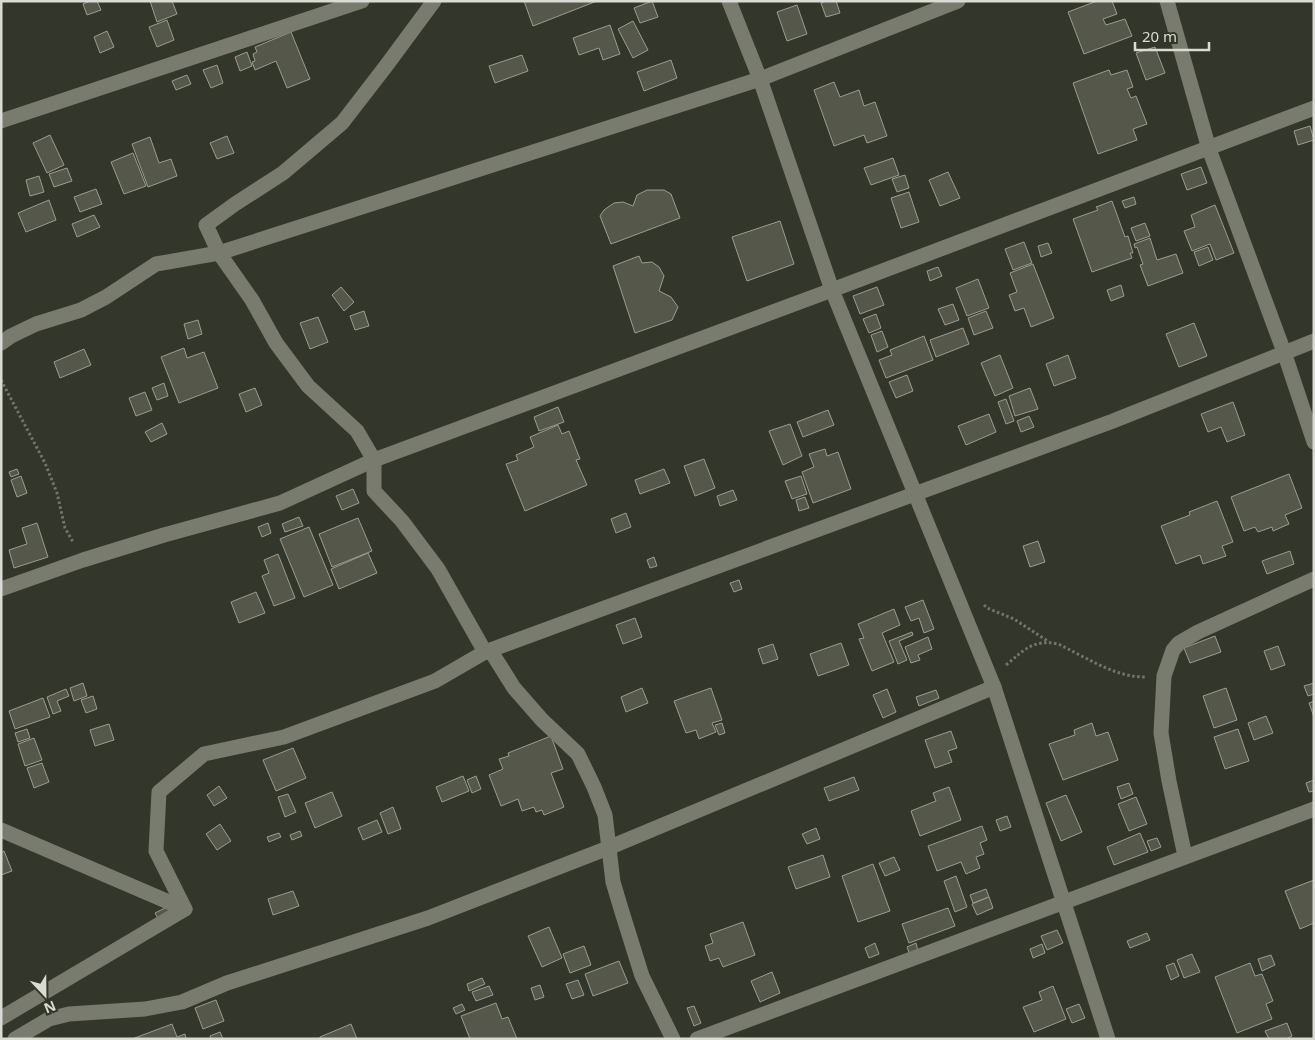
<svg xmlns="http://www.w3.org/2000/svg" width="1315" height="1040" viewBox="0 0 1315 1040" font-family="'Noto Sans',sans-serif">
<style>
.building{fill:#54574a;stroke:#9a9d8f}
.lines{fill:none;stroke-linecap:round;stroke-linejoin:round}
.path{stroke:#72756a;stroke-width:3;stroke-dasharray:2.5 2.5;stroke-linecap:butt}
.street{stroke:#787b6d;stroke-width:15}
</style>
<rect width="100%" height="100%" fill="#33362a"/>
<g class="building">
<path d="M90,1h7l4,9 -14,5 -4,-11z"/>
<path d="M150,1h22l5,13 -20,8z"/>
<path d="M524,1h73l-64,25z"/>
<path d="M652,1l6,16 -18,6 -6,-15z"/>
<path d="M827,1h9l4,12 -14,4 -5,-14z"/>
<path d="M1097,1h15l5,13 -14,5 3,6 19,-6 7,17 -48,18 -16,-42z"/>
<path d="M797,5l10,29 -20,7 -10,-29z"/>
<path d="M167,20l7,20 -17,7 -8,-20z"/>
<path d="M633,21l15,29 -15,8 -15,-29z"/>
<path d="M610,25l10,29 -17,6 -4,-12 -20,7 -6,-17z"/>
<path d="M107,31l7,16 -14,6 -6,-16z"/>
<path d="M291,32l19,47 -23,9 -11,-27 -21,9 -3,-8 3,-1 -2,-7 4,-2 -2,-5z"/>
<path d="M1155,47l10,26 -19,7 -10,-27z"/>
<path d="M247,52l5,14 -12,5 -5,-14z"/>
<path d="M522,55l6,16 -33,12 -6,-17z"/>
<path d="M671,60l6,18 -33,13 -7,-19z"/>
<path d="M217,65l6,18 -12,5 -8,-18z"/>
<path d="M1109,70l2,5 16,-5 6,17 -6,2 4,9 5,-2 11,28 -14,5 4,11 -39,14 -25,-71z"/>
<path d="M187,75l4,9 -15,6 -4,-9z"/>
<path d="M834,82l6,15 19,-7 5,16 11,-4 12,34 -20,7 -3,-8 -30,11 -20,-56z"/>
<path d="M1310,126l4,14 -16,5 -4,-14z"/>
<path d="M50,135l14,30 -17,8 -14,-30z"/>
<path d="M227,136l7,17 -17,6 -7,-16z"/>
<path d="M150,137l9,26 12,-4 6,17 -29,11 -16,-43z"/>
<path d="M133,153l13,33 -22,8 -13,-32z"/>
<path d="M893,158l6,17 -28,10 -7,-17z"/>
<path d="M1201,167l6,16 -20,7 -6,-16z"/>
<path d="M67,168l5,13 -18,6 -5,-13z"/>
<path d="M948,172l12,26 -20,8 -11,-26z"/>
<path d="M905,175l4,13 -12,4 -5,-13z"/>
<path d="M39,176l5,16 -14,4 -4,-16z"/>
<path d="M96,189l6,15 -22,8 -6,-15z"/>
<path d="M647,190h17l7,4 9,24 -69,26 -11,-28 4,-6 10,-7 9,-1 10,4 4,-11z"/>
<path d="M909,192l10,30 -18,6 -10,-30z"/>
<path d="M1134,197l2,7 -11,4 -3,-7z"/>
<path d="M49,200l7,20 -30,12 -8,-19z"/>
<path d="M1112,201l13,36 3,-1 5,17h-3l2,5 -40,14 -19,-53 25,-9 -2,-3z"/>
<path d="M1215,205l19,48 -18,7 -6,-16 -18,7 -8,-20 11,-4 -4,-12z"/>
<path d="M94,215l6,12 -23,10 -5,-13z"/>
<path d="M780,221l14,43 -47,17 -15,-44z"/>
<path d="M1145,223l5,13 -14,5 -5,-13z"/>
<path d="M1150,238l7,22 19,-6 7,19 -35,13 -8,-21 3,-1 -6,-17 -2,1 -1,-4z"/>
<path d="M1024,242l8,21 -19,7 -8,-21z"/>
<path d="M1048,243l4,10 -11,4 -3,-11z"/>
<path d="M1208,247l5,13 -14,6 -5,-14z"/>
<path d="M639,256l3,7 10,-1 7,5 5,9 -5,15 12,6 7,10 -6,13 -37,13 -22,-67z"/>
<path d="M1033,264l21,54 -23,9 -7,-19 -9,3 -6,-16 8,-3 -7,-19z"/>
<path d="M938,267l4,9 -12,5 -3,-10z"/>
<path d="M978,279l11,29 -22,8 -11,-28z"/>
<path d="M1121,285l3,11 -13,5 -4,-11z"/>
<path d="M341,287l13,15 -10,9 -12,-16z"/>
<path d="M877,287l7,18 -24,9 -7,-18z"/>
<path d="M953,304l6,16 -14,5 -7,-16z"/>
<path d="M364,311l5,15 -14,4 -5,-14z"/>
<path d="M986,311l7,17 -19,7 -6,-17z"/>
<path d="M876,314l5,14 -12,5 -6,-14z"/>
<path d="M318,317l10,25 -18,7 -10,-26z"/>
<path d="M198,320l4,14 -14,5 -4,-15z"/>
<path d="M1194,323l13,33 -28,11 -13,-33z"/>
<path d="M963,328l6,16 -33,13 -6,-17z"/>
<path d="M882,331l6,16 -11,5 -6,-17z"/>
<path d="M924,336l9,24 -47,18 -7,-18 13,-5 -2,-5z"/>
<path d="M184,348l3,10 17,-6 14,36 -39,15 -18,-46z"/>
<path d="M84,349l7,16 -31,13 -6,-16z"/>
<path d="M1000,355l13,33 -18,8 -14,-33z"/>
<path d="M1068,355l8,23 -22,8 -8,-22z"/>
<path d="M907,375l6,16 -17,7 -7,-16z"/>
<path d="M164,383l4,13 -11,4 -5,-12z"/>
<path d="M255,388l7,17 -16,7 -7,-18z"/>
<path d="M1030,388l8,21 -23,7 -6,-20z"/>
<path d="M145,392l7,18 -16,6 -7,-18z"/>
<path d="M1006,399l8,22 -8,3 -8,-22z"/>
<path d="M1233,402l12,33 -18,7 -6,-15 -13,5 -7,-18z"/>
<path d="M558,407l6,15 -25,9 -5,-14z"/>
<path d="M828,410l6,15 -31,12 -6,-15z"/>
<path d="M989,414l7,18 -30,13 -8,-19z"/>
<path d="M1029,416l5,11 -13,5 -4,-11z"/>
<path d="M162,423l5,11 -16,8 -6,-10z"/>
<path d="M790,424l12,32 -19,9 -14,-34z"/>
<path d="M558,425l4,9 7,-3 11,28 -4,1 11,25 -62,26 -19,-47 12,-4 -2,-5 18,-8 -4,-10z"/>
<path d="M825,449l2,7 11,-4 13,37 -38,14 -11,-31 12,-5 -5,-13z"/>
<path d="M704,459l11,29 -20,8 -11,-30z"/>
<path d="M17,469l2,5 -8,3 -2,-5z"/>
<path d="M664,469l6,14 -30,11 -5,-14z"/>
<path d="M1289,474l13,34 -17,7 4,9 -16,7 -1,-4 -14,5 -3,-5 -11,4 -13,-34z"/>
<path d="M21,476l6,17 -10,4 -6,-17z"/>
<path d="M801,476l6,18 -15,5 -7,-18z"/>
<path d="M353,489l6,14 -17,7 -6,-14z"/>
<path d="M733,490l4,10 -17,6 -3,-10z"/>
<path d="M805,497l4,11 -10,3 -3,-11z"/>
<path d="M1217,501l16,41 -11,4 4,10 -23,8 -3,-9 -24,9 -15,-38 29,-11 -1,-3z"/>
<path d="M626,513l5,14 -15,6 -5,-14z"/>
<path d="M299,517l4,9 -18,6 -3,-8z"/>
<path d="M358,518l14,33 -40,16 -13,-33z"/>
<path d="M37,523l11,34 -34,11 -5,-18 18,-6 -5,-16z"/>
<path d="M268,523l3,10 -9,4 -4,-10z"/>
<path d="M309,527l24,58 -29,12 -24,-58z"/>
<path d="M1038,541l7,21 -15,5 -7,-21z"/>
<path d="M1290,551l4,13 -27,10 -5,-13z"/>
<path d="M368,553l9,20 -38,16 -8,-20z"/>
<path d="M278,554l17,44 -21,8 -12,-30 7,-3 -5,-13z"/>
<path d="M654,557l3,9 -7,2 -3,-8z"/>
<path d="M739,580l3,9 -8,3 -4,-9z"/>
<path d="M256,592l9,21 -26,10 -8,-21z"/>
<path d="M923,600l11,29 -10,4 -5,-15 -8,3 -6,-14z"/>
<path d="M894,609l6,16 -18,8 12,29 -22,9 -13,-32 5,-1 -6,-14z"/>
<path d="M635,618l7,19 -19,7 -7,-19z"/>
<path d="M912,632l1,3 -14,6 8,19 -9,4 -9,-23z"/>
<path d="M1215,636l6,16 -31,11 -6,-15z"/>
<path d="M928,637l4,12 -14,6 2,5 -9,3 -6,-16z"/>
<path d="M841,643l8,22 -31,11 -8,-22z"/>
<path d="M773,644l5,15 -15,5 -5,-15z"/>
<path d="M1278,646l7,19 -14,5 -7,-19z"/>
<path d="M83,683l4,13 -13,5 -4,-13z"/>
<path d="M1314,683v11l-6,2 -4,-10z"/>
<path d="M642,688l6,15 -22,9 -5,-15z"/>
<path d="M711,688l11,32 -10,3 4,9 -17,7 -3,-9 -10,3 -12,-32z"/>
<path d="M1226,688l11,32 -23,8 -11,-32z"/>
<path d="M66,689l3,7 -12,5 4,10 -8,3 -6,-17z"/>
<path d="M887,689l9,23 -13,6 -10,-23z"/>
<path d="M936,690l3,8 -20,8 -3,-9z"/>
<path d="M93,696l4,13 -11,4 -5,-13z"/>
<path d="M43,698l7,19 -35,12 -6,-18z"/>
<path d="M1314,701v16l-5,-14z"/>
<path d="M1266,716l7,17 -19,7 -6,-17z"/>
<path d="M722,723l3,10 -6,2 -4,-10z"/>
<path d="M1092,723l4,13 12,-4 10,28 -55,20 -14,-36 26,-9 -1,-5z"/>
<path d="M109,724l5,16 -19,6 -5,-16z"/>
<path d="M27,729l3,9 -12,4 -3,-9z"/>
<path d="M1238,729l11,32 -24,8 -11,-32z"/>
<path d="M951,731l6,17 -9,3 4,11 -17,6 -10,-28z"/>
<path d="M551,736l12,33 -12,4 13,34 -20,8 -2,-5 -6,2 -2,-5 -12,4 -4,-12 -17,7 -12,-31 14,-6 -4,-10 10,-3 -1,-3z"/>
<path d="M34,738l8,22 -17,6 -7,-22z"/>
<path d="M293,748l13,30 -30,13 -13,-31z"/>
<path d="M42,763l7,19 -15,6 -7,-20z"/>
<path d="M463,776l6,15 -27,11 -6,-15z"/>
<path d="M476,776l5,13 -9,4 -5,-13z"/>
<path d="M854,777l5,13 -30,11 -5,-13z"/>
<path d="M1314,780v11l-5,1 -3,-9z"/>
<path d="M1129,783l4,11 -12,5 -4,-12z"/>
<path d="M219,786l8,12 -13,8 -7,-11z"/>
<path d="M949,787l12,33 -41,16 -9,-25 25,-10 -3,-8z"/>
<path d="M332,792l10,24 -27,12 -10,-25z"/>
<path d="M288,794l8,18 -11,5 -7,-20z"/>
<path d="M1066,795l16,37 -21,9 -15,-38z"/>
<path d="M1136,797l11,27 -18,7 -11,-27z"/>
<path d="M393,807l8,22 -13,5 -8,-21z"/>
<path d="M1007,816l4,11 -11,4 -4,-11z"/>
<path d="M377,820l5,12 -19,8 -5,-12z"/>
<path d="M220,824l11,17 -14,9 -11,-16z"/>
<path d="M982,826l5,14 -7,3 4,11 -8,3 4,11 -14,6 -5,-12 -24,9 -9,-25z"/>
<path d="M816,828l4,11 -13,5 -5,-10z"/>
<path d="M300,831l2,5 -10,4 -2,-5z"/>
<path d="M279,833l2,4 -12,5 -2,-5z"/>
<path d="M1140,833l8,19 -34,13 -7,-18z"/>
<path d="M1157,838l4,9 -10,4 -4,-10z"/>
<path d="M4,851l8,20 -11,4v-22z"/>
<path d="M823,855l7,22 -34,12 -8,-22z"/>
<path d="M894,857l6,13 -15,6 -6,-13z"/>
<path d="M873,864l17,47 -32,11 -16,-46z"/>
<path d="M956,876l11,31 -12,5 -11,-31z"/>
<path d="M1314,880v43l-14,6 -15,-38z"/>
<path d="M986,889l3,8 -16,6 -3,-8z"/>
<path d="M293,891l6,15 -26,9 -5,-16z"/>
<path d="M989,897l4,11 -16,7 -5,-11z"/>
<path d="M171,905l6,12 -16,7 -6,-11z"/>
<path d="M948,908l7,18 -46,17 -7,-19z"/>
<path d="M743,922l12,33 -32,12 -4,-9 -9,3 -5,-15 8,-3 -3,-9z"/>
<path d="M549,927l13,31 -20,9 -14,-31z"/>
<path d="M1057,930l6,13 -16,7 -6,-14z"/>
<path d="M1147,933l3,7 -20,8 -3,-7z"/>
<path d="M875,943l4,11 -10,4 -4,-10z"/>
<path d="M916,943l2,8 -8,4 -3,-8z"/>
<path d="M1042,944l3,9 -12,5 -3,-9z"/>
<path d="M584,946l7,19 -21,8 -7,-19z"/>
<path d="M1192,954l8,18 -16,6 -7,-18z"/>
<path d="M1271,955l4,10 -13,6 -4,-12z"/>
<path d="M619,961l9,22 -35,13 -8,-22z"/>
<path d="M1174,963l5,13 -8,4 -5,-14z"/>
<path d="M1250,963l5,13 7,-2 11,27 -7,3 6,15 -35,14 -22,-56z"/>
<path d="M772,972l8,21 -20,9 -9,-21z"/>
<path d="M482,978l3,6 -16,7 -2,-7z"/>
<path d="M578,980l6,15 -12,4 -6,-15z"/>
<path d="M540,985l4,12 -9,3 -4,-12z"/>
<path d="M489,986l4,9 -17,6 -4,-9z"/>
<path d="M1053,986l13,33 -32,13 -11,-25 19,-7 -3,-8z"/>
<path d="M216,1000l8,21 -21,8 -8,-21z"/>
<path d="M496,1003l6,16 6,-2 9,22h-47l-9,-23z"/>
<path d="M462,1004l3,6 -9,4 -3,-6z"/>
<path d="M1079,1004l6,14 -13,5 -6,-14z"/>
<path d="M694,1006l7,17 -7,3 -7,-18z"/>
<path d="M1287,1023l5,13 -6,3h-17l-4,-8z"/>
<path d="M172,1024l5,13 8,-3 1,5h-54z"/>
<path d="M351,1024l6,15h-37v-2z"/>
<path d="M220,1032l3,7h-12l-1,-3z"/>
</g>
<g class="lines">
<g class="path">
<path d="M1,380l44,83 12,30 8,35 8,14"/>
<path d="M984,605l3,3 27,11 35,23"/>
<path d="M1006,665c18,-15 27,-26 52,-21 28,13 56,33 87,33"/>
</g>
<g class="street">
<path d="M434,1l-48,65 -44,57 -59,50 -48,31 -29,21 13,28 33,47 24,43 32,43 49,45 17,29v31l28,30 36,48 47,83 7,1 22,35 28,32 36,34 16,33 11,28 8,67 9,30 20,64 31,63"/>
<path d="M729,1l31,78 72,211 162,397 114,352"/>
<path d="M1167,1l42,148 75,203 30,90"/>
<path d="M1,121l361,-120"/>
<path d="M1,343l10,-7 25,-12 45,-14 25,-13 50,-33 63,-11 541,-174 198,-78"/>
<path d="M1,589l82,-29 81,-25 116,-32 94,-43 458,-170 482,-182"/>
<path d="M1,830l184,79 -184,109"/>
<path d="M1185,856l-16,-75 -8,-48 3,-57 9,-26 6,-7 19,-11 116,-53"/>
<path d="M185,909l-29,-58 3,-59 45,-38 80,-17 151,-56 50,-29 628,-231 201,-80"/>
<path d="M15,1039l34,-20 20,-5 76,-5 37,-7 45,-19 201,-65 180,-70 386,-161"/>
<path d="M697,1039l617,-230"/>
</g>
</g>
<rect width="1315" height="1040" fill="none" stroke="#dadcd4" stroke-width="5"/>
<g transform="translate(45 995) rotate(158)" stroke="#33362a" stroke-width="4" paint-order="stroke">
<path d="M0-4L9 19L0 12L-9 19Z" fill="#dadcd4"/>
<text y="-8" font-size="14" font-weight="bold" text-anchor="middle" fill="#dadcd4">N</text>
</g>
<path d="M1135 42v8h74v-8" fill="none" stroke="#dadcd4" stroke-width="2.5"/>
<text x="1142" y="42" font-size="15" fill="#dadcd4" stroke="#33362a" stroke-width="4" paint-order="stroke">20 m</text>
</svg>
